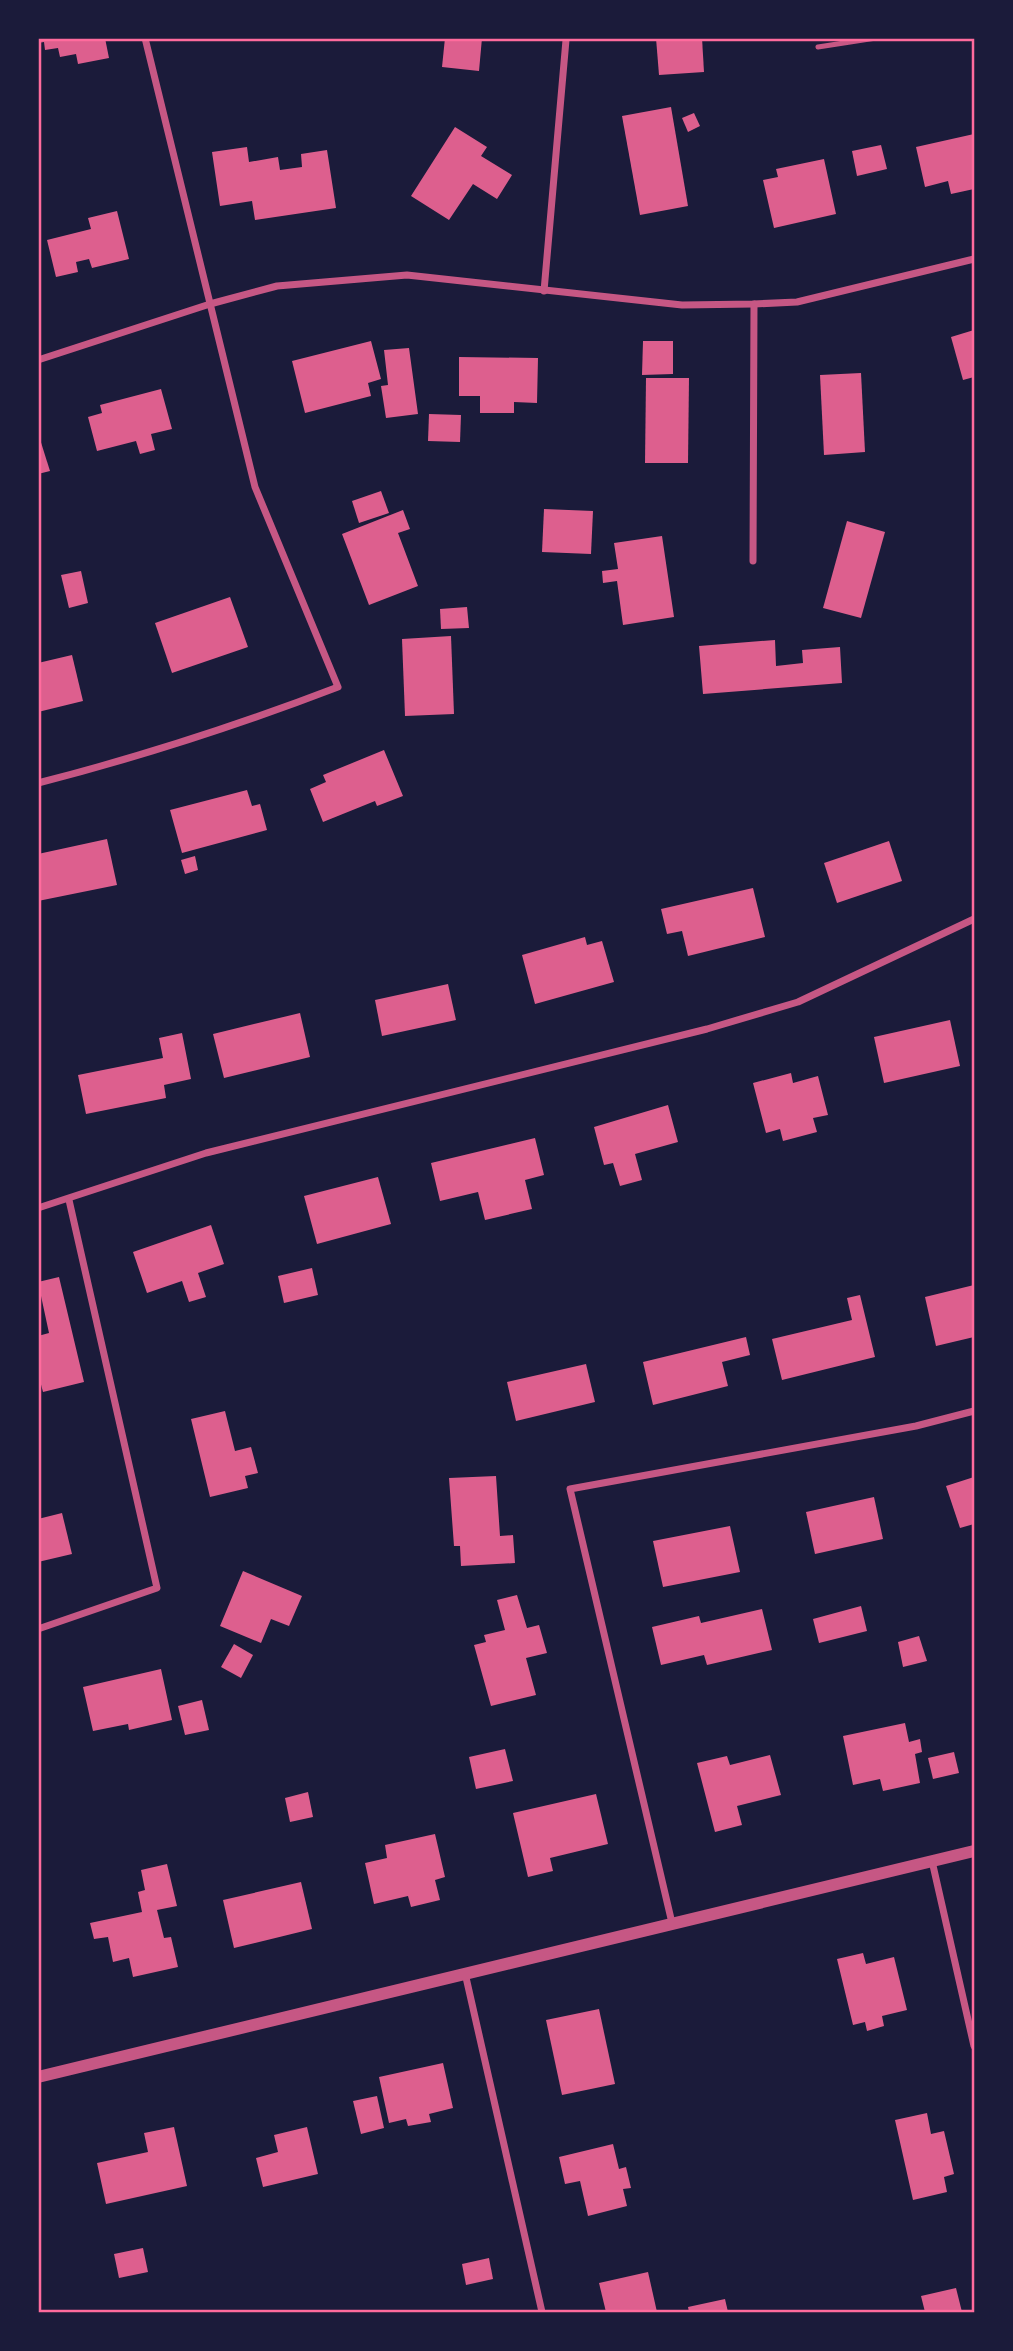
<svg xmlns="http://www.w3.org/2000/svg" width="1013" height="2351" viewBox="0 0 1013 2351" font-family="Spectral,serif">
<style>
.building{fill:#dd5f8e}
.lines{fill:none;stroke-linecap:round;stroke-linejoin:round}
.service{stroke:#c65784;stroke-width:5}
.minor{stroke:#c65784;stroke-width:7}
.tertiary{stroke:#c65784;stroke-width:12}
.neatline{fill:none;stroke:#ff6b9d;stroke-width:2.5}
</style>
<rect width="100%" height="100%" fill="#1b1b3a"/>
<g class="building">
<path d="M38,38h67l4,20 -31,6 -2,-10 -16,3 -2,-9 -13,2 -1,-8 -6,1z"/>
<path d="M445,38h37l-3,33 -37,-4z"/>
<path d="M656,38h46l2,34 -45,3z"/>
<path d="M671,107l17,99 -48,9 -18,-99z"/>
<path d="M694,113l6,13 -12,6 -6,-14z"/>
<path d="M455,127l32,20 -6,9 31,19 -15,24 -24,-15 -24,36 -38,-24z"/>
<path d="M974,134v55l-23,5 -3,-13 -23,6 -9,-40z"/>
<path d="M881,145l6,24 -30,7 -5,-25z"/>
<path d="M247,147l2,15 29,-5 2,13 22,-3 -1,-13 26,-4 9,58 -81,12 -3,-19 -32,5 -8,-54z"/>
<path d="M824,159l12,55 -62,14 -11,-48 15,-3 -2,-8z"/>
<path d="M117,211l12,48 -37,9 -3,-9 -13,3 2,10 -22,5 -9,-37 44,-11 -3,-11z"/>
<path d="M974,330v47l-11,3 -12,-43z"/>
<path d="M371,341l10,38 -13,4 3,13 -66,17 -13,-52z"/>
<path d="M643,341h30v33l-31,1z"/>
<path d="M409,348l9,66 -32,4 -5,-32 7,-1 -4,-35z"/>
<path d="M459,357l79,1 -1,45 -23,-1v11h-34v-17h-21z"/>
<path d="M861,373l4,79 -41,3 -4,-80z"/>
<path d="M646,378h43l-1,85h-43z"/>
<path d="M161,389l11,40 -21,5 4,16 -15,4 -4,-13 -39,10 -9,-34 14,-4 -2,-8z"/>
<path d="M429,414l32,1 -1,27 -32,-1z"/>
<path d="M38,433l12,38 -12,3z"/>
<path d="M381,491l8,22 -30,10 -7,-22z"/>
<path d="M544,509l49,2 -2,43 -49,-2z"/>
<path d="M403,510l7,19 -12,4 20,53 -49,19 -27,-71z"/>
<path d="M847,521l38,11 -24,86 -38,-10z"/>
<path d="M662,536l12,81 -51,8 -6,-44 -14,2 -1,-12 16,-2 -4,-26z"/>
<path d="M81,571l7,32 -19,5 -8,-33z"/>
<path d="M230,597l18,50 -76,26 -17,-50z"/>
<path d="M467,607l2,21 -28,1 -1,-20z"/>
<path d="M451,636l3,78 -49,2 -3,-77z"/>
<path d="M775,640l1,26 27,-3 -1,-13 38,-3 2,36 -139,11 -4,-48z"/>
<path d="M72,655l11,46 -45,11v-49z"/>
<path d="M384,750l19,46 -26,10 -2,-5 -52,21 -13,-33 16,-7 -3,-7z"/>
<path d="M247,790l5,16 8,-2 7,26 -85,23 -12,-43z"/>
<path d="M107,839l10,46 -79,16v-47z"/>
<path d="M889,841l13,40 -65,22 -13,-40z"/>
<path d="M195,856l3,14 -13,4 -4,-14z"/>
<path d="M753,888l12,49 -77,19 -6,-25 -15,3 -6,-25z"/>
<path d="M585,937l2,8 15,-4 12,41 -79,22 -13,-49z"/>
<path d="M448,984l8,36 -74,16 -7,-36z"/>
<path d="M300,1013l10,44 -86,21 -11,-44z"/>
<path d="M950,1020l10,46 -76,17 -10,-46z"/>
<path d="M182,1033l9,46 -27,6 2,13 -80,16 -8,-39 85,-17 -4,-20z"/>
<path d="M791,1073l2,10 25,-7 10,39 -15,3 4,14 -34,9 -3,-12 -14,4 -13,-50z"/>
<path d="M668,1105l10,37 -43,12 7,26 -22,6 -7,-23 -9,2 -10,-38z"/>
<path d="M535,1138l9,37 -19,5 7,29 -47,11 -7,-28 -38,9 -9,-38z"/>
<path d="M378,1177l13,47 -74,20 -13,-48z"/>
<path d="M211,1225l13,39 -26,9 8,24 -17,5 -7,-21 -35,12 -14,-41z"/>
<path d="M312,1268l6,27 -34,8 -6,-27z"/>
<path d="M59,1277l25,105 -41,10 -5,-19v-37l11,-3 -11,-51z"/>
<path d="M974,1285v52l-38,9 -11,-49z"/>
<path d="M860,1295l15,62 -93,23 -10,-41 80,-19 -5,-22z"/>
<path d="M746,1337l4,18 -28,7 6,24 -75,19 -10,-43z"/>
<path d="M586,1364l9,38 -79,19 -9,-39z"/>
<path d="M225,1411l10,40 16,-4 7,26 -13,3 3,12 -38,9 -19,-78z"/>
<path d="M496,1476l4,60 13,-1 2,28 -54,3 -1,-20h-6l-5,-68z"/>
<path d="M974,1477v47l-14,4 -14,-42z"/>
<path d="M874,1497l9,42 -68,15 -9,-42z"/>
<path d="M62,1513l10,41 -34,8v-43z"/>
<path d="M730,1526l10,46 -77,15 -10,-46z"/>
<path d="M243,1571l59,25 -13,30 -18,-7 -10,24 -41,-17z"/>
<path d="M517,1595l10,33 12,-3 8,28 -21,5 10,37 -45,11 -17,-61 12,-3 -2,-7 21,-5 -8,-30z"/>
<path d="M861,1606l6,25 -48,12 -6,-24z"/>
<path d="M762,1609l10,41 -65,15 -3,-10 -43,10 -9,-38 47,-11 2,7z"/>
<path d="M919,1636l8,25 -24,6 -5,-25z"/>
<path d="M234,1644l19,11 -12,23 -20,-11z"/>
<path d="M161,1669l11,51 -43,10 -1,-6 -35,7 -10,-44z"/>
<path d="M202,1700l7,30 -24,5 -7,-29z"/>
<path d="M905,1723l4,19 11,-3 2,13 -7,2 5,29 -37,8 -3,-12 -27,6 -10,-49z"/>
<path d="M505,1749l8,32 -37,8 -7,-32z"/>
<path d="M954,1752l5,21 -26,6 -5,-21z"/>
<path d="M770,1755l11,40 -44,11 5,19 -27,7 -18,-69 30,-7 3,9z"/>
<path d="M308,1792l5,25 -23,5 -5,-24z"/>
<path d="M596,1794l12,50 -58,14 3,13 -25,6 -15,-64z"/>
<path d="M435,1834l10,43 -10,3 5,20 -29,7 -3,-11 -34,8 -9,-41 22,-5 -2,-13z"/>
<path d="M167,1864l10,42 -20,4 7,28 7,-1 7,30 -45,10 -4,-19 -16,4 -5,-25 -14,2 -4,-16 52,-11 -4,-20 7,-2 -4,-20z"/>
<path d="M301,1882l11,47 -78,19 -11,-48z"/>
<path d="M863,1953l3,11 28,-7 13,53 -25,6 2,10 -17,5 -2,-9 -12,3 -16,-66z"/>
<path d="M599,2009l16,75 -53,11 -16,-75z"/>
<path d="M443,2063l10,45 -24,6 2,8 -23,4 -2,-7 -17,4 -10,-46z"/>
<path d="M377,2096l7,32 -23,6 -8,-33z"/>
<path d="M927,2113l4,21 13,-3 10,43 -10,3 3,15 -34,8 -18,-80z"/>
<path d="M174,2127l13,59 -81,18 -9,-41 51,-11 -4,-19z"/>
<path d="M307,2127l11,47 -55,13 -7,-29 22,-6 -4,-17z"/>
<path d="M613,2144l6,25 7,-2 5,21 -8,1 4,17 -39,10 -8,-35 -15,3 -6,-27z"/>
<path d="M143,2248l5,24 -29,6 -5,-24z"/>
<path d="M489,2258l4,21 -27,6 -4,-21z"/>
<path d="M648,2272l9,40h-51l-7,-29z"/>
<path d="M956,2288l6,24h-37l-4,-16z"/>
<path d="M725,2299l3,13h-39l-1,-5z"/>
</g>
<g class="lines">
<path class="service" d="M818,47l58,-9"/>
<g class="minor">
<path d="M544,291l22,-251"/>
<path d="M38,360l172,-56 67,-18 130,-11 275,30 72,-1 43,-2 177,-43"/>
<path d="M753,561l1,-257"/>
<path d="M38,783c102,-26 201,-58 300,-96l-83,-200 -110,-449"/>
<path d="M38,1208l168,-55 501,-124 91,-27 176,-83"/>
<path d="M38,1629l119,-41 -88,-388"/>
<path d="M932,1861l42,185"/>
<path d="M672,1923l-102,-434 346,-63 58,-15"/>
<path d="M465,1973l77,339"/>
</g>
<path class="tertiary" d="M38,2077l936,-226"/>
</g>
<rect width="1013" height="2351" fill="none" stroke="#1b1b3a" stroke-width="80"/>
<rect x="40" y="40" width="933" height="2271" class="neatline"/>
</svg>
